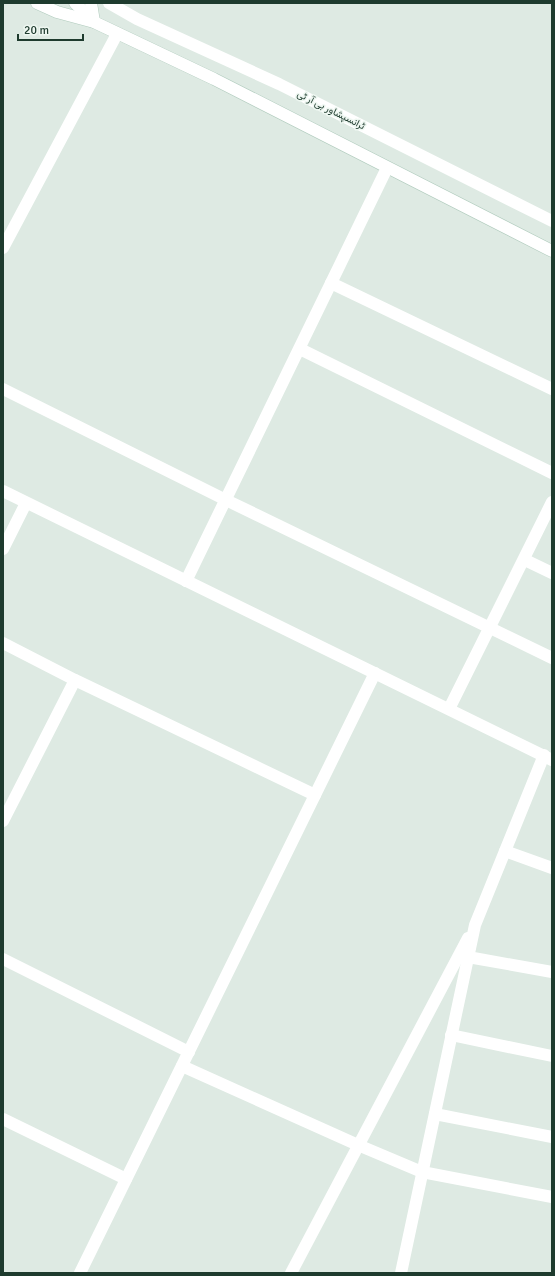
<svg xmlns="http://www.w3.org/2000/svg" width="555" height="1276" viewBox="0 0 555 1276" font-family="Signika,Vazirmatn,sans-serif">
<style>
.lines{fill:none;stroke-linecap:round;stroke-linejoin:round}
.secondary-casing{stroke:#b0cbbd;stroke-width:13}
.lane{stroke:#fff;stroke-width:12}
.street{stroke:#fff;stroke-width:12}
.secondary{stroke:#fff;stroke-width:12}
.labels{text-anchor:middle;dominant-baseline:central;stroke-width:3;stroke-linejoin:round;paint-order:stroke}
.street-label{font-size:10px;fill:#1e3b2e;stroke:#eef7f1}
</style>
<rect width="100%" height="100%" fill="#deeae3"/>
<g class="lines">
<g class="secondary-casing">
<g id="secondary">
<path d="M37,3l20,9 37,10 120,57 338,172"/>
<path d="M75,3l18,18"/>
<path d="M91,3l3,19"/>
</g>
</g>
<path class="lane" d="M109,3l28,16 142,65 273,137"/>
<g class="street">
<path d="M3,248l114,-214"/>
<path d="M331,283l221,106"/>
<path d="M300,349l252,124"/>
<path d="M3,389l223,111 326,158"/>
<path d="M3,491l549,269"/>
<path d="M3,549l23,-46"/>
<path d="M525,560l27,13"/>
<path d="M186,581l201,-413"/>
<path d="M3,643l72,37 240,115"/>
<path d="M449,709l103,-207"/>
<path d="M3,821l72,-141"/>
<path d="M505,851l47,17"/>
<path d="M468,957l84,15"/>
<path d="M3,959l186,93"/>
<path d="M451,1035l101,21"/>
<path d="M182,1066l176,79 64,27 130,25"/>
<path d="M435,1114l117,23"/>
<path d="M3,1119l123,60"/>
<path d="M80,1273l295,-600"/>
<path d="M291,1273l177,-335"/>
<path d="M401,1273l74,-348 69,-170"/>
</g>
<use href="#secondary" class="secondary"/>
</g>
<g class="labels">
<g class="street-label">
<text transform="translate(331 110) rotate(27)">ٹرانسپشاور بی آر ٹی</text>
</g>
</g>
<rect width="555" height="1276" fill="none" stroke="#1e3b2e" stroke-width="8"/>
<path d="M18 34v6h65v-6" fill="none" stroke="#1e3b2e" stroke-width="2"/>
<text x="24" y="34" font-size="12" fill="#1e3b2e" stroke="#eef7f1" stroke-width="3" paint-order="stroke">20 m</text>
</svg>
